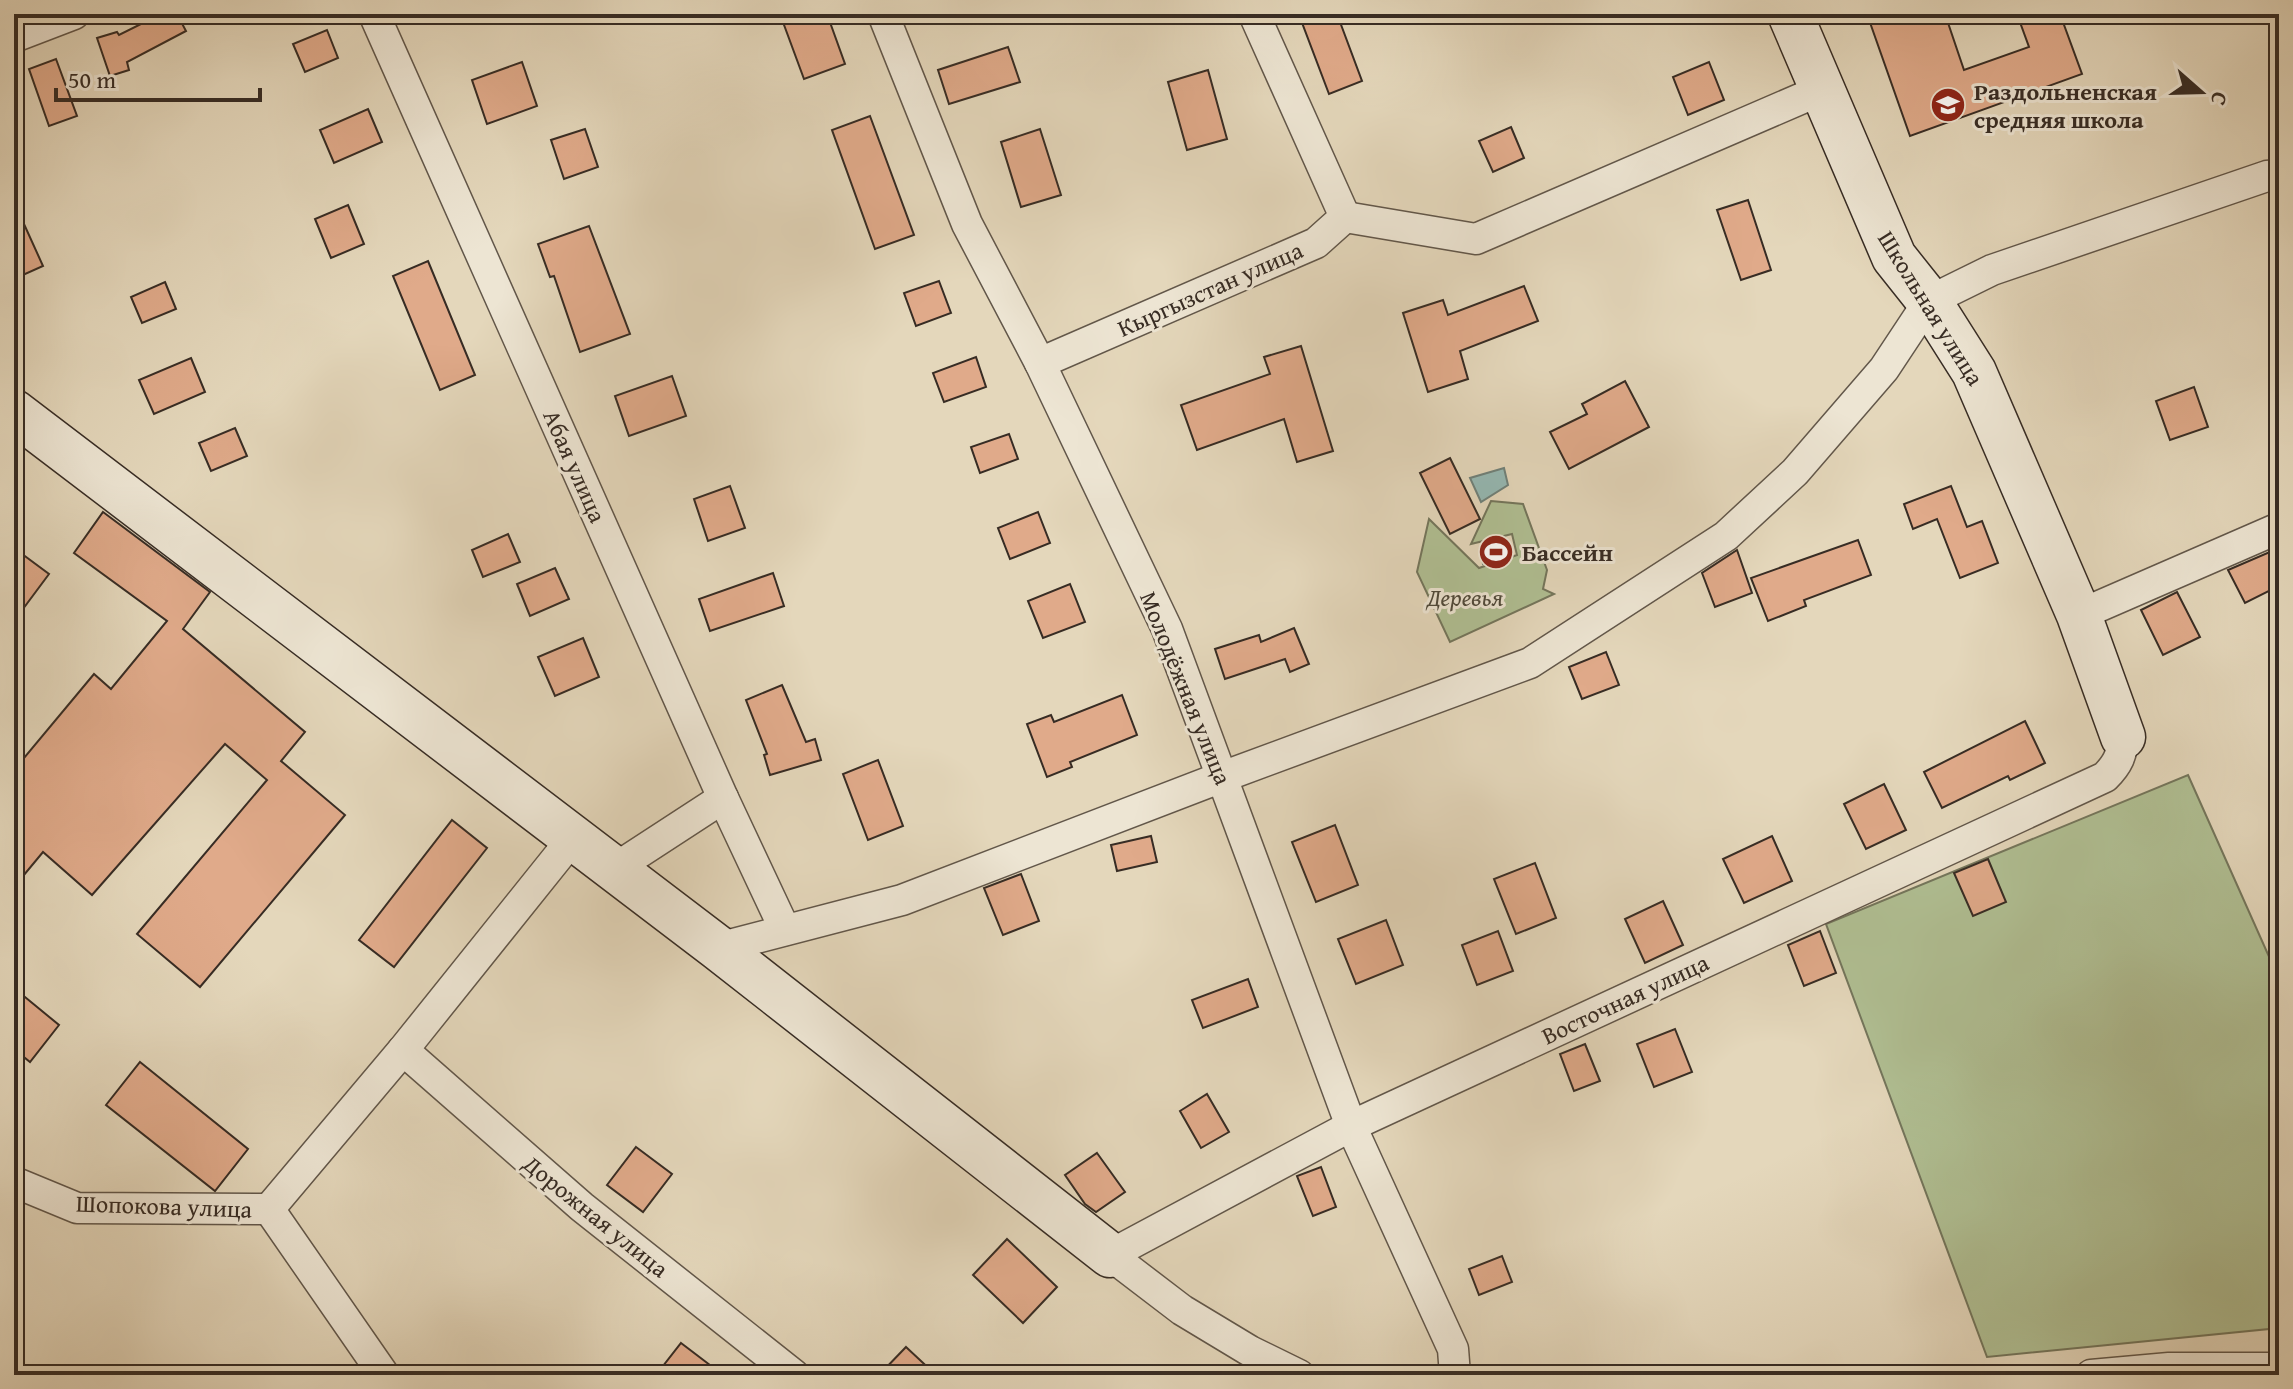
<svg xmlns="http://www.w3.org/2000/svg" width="2293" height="1389" viewBox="0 0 2293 1389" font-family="'Gentium Book Plus',serif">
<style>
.green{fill:#b0bf93;stroke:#74765c;stroke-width:2}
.water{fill:#95b9b4;stroke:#6f817a;stroke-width:2}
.building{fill:#e0aa8a;stroke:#372c24;stroke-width:2}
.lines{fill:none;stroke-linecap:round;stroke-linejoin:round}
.street-casing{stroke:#62574a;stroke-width:33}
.secondary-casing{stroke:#372c24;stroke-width:47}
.street{stroke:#ede5d3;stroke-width:30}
.secondary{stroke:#ede5d3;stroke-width:44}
.labels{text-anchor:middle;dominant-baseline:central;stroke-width:6;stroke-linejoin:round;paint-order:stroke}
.poi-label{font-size:24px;font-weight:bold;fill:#372c24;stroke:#ede5d3;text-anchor:start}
.street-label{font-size:24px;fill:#372c24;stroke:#ede5d3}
.park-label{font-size:24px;font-style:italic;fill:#4f493a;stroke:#ede5d3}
</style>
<rect width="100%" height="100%" fill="#e4d7bb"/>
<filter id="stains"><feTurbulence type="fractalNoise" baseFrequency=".0025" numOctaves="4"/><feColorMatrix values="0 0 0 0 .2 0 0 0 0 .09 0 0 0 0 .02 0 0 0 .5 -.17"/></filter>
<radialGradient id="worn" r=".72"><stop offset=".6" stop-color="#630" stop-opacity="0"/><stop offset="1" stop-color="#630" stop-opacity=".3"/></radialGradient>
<g class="green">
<path d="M1491,501l32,3 24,66 -4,19 11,5 -104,48 -33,-70 12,-53 50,49 38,-13 -5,-21 -41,10z"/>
<path d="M2188,775l91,204v349l-292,29 -161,-433z"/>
</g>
<g class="water">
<path d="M1504,468l4,17 -27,17 -11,-24z"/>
<path d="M1498,543h10l4,12 -29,9 -3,-15z"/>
</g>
<g class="building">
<path d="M161,14h16l9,17 -59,31 2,8 -19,6 -13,-38 20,-6 2,3z"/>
<path d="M780,14h47l18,50 -41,15z"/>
<path d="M1318,14h19l25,67 -33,13 -28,-74z"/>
<path d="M1867,14h78l19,56 65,-23 -12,-33h43l22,60 -172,62z"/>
<path d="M327,30l11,28 -33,14 -12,-28z"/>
<path d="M1008,47l12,35 -71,22 -11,-34z"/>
<path d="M56,59l21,57 -28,10 -20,-57z"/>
<path d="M522,62l15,44 -50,18 -15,-44z"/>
<path d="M1709,62l15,38 -36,15 -15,-38z"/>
<path d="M1208,70l19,69 -40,11 -19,-68z"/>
<path d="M368,109l14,33 -48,21 -14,-33z"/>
<path d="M870,116l44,119 -39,14 -43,-119z"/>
<path d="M1511,127l13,31 -31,14 -14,-31z"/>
<path d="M585,129l13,38 -34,12 -13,-39z"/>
<path d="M1040,129l21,66 -40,12 -20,-65z"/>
<path d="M1748,200l23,70 -30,10 -24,-70z"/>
<path d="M14,202l29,64 -29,13z"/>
<path d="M348,205l16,39 -33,14 -16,-39z"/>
<path d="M589,226l41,108 -50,18 -26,-76 -4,1 -12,-33z"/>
<path d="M428,261l47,114 -35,15 -47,-114z"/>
<path d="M939,281l12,32 -35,13 -12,-33z"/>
<path d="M165,282l11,27 -34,14 -11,-26z"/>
<path d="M1524,286l14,35 -78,30 8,28 -40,13 -25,-79 40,-13 5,15z"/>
<path d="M1301,346l32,105 -36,11 -13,-43 -87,31 -16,-45 89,-31 -6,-17z"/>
<path d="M976,357l10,30 -42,15 -11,-29z"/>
<path d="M191,358l14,34 -51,22 -15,-34z"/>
<path d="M672,376l14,40 -57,20 -14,-40z"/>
<path d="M1625,381l24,46 -80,42 -19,-37 37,-18 -5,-10z"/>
<path d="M2194,387l14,40 -38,13 -14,-39z"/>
<path d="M235,428l12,28 -36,15 -12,-28z"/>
<path d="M1009,434l9,25 -38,14 -9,-26z"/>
<path d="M1450,458l30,61 -30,15 -30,-61z"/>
<path d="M730,486l15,42 -37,13 -14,-42z"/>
<path d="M1951,486l16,41 15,-6 16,42 -38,15 -23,-59 -24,10 -9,-25z"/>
<path d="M103,512l107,80 -27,37 122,103 -24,29 64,54 -145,172 -63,-53 130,-154 -42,-36 -133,151 -49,-43 -29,35v-117l80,-96 17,15 56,-68 -93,-68z"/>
<path d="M1038,512l12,31 -40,16 -12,-31z"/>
<path d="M508,534l12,28 -37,15 -11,-27z"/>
<path d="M1858,540l13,35 -67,25 2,6 -38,15 -17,-43z"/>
<path d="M14,548l35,26 -35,47z"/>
<path d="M2279,548v38l-34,17 -17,-33z"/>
<path d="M1737,550l15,43 -37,14 -13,-34z"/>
<path d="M555,568l14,31 -39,17 -13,-32z"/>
<path d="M773,573l11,33 -74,25 -11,-32z"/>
<path d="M1070,584l15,38 -42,16 -15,-37z"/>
<path d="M2177,592l23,45 -37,18 -22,-45z"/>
<path d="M1294,628l15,36 -19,8 -5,-13 -60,20 -10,-30 44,-14 2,7z"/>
<path d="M583,638l16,39 -44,19 -17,-39z"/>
<path d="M1606,652l13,33 -37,14 -13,-32z"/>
<path d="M782,685l24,57 9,-3 6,21 -51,15 -6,-20 3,-1 -21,-54z"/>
<path d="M1122,695l15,40 -67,27 2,5 -25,10 -20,-53 24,-9 3,7z"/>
<path d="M2025,721l20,42 -35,17 -2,-4 -66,32 -18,-36z"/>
<path d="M878,760l25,66 -35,14 -25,-66z"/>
<path d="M1884,784l22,46 -40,19 -22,-45z"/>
<path d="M452,820l35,28 -93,119 -35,-27z"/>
<path d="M1335,825l23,60 -42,17 -24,-60z"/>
<path d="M1151,836l6,26 -40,9 -6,-26z"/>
<path d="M1772,836l20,45 -48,22 -21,-44z"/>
<path d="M1988,859l18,43 -33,14 -19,-43z"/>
<path d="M1535,863l21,55 -40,16 -22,-55z"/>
<path d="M1021,874l18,47 -36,14 -19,-47z"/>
<path d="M1663,901l20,44 -38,18 -20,-44z"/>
<path d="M1386,920l17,45 -47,19 -18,-45z"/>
<path d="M1498,931l15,40 -36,14 -15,-40z"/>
<path d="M1820,931l16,42 -32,13 -16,-41z"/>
<path d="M1248,979l10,28 -55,21 -11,-28z"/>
<path d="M14,988l45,37 -29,37 -16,-13z"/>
<path d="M1675,1029l17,43 -38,15 -17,-43z"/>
<path d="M1585,1044l15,37 -26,10 -14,-37z"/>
<path d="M140,1062l108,87 -33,42 -109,-86z"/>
<path d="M1207,1094l22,38 -28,16 -21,-37z"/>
<path d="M636,1147l36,27 -29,38 -36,-27z"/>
<path d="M1097,1153l28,39 -29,20 -11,-8 -20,-29z"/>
<path d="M1321,1167l15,40 -23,9 -16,-40z"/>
<path d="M1007,1239l50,48 -34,36 -50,-48z"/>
<path d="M1502,1256l10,26 -33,13 -10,-26z"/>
<path d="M681,1343l42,32h-67z"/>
<path d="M906,1347l30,28h-57z"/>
</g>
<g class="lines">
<g class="street-casing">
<g id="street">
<path d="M374,14l349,784 -109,71"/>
<path d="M883,14l84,210 73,139 127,266 184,497 102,223 2,26"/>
<path d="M14,37l60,-23"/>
<path d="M1345,217l131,22 345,-149"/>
<path d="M1040,363l276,-120 29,-26 -91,-203"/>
<path d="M2079,615l200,-87"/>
<path d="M723,798l62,132"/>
<path d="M718,948l184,-48 320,-123 308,-114 196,-127 69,-64 89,-103 45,-68 63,-31 275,-94 12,-1"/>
<path d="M403,1050l179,157 212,168"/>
<path d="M14,1182l63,26 192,1"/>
<path d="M269,1209l134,-159 170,-212"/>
<path d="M269,1209l115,166"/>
<path d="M1299,1375l-49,-24 -68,-41 -72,-55 241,-129 754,-349c13,-13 17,-22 18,-40"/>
<path d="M2091,1375l78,-7h110"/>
</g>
</g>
<g class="secondary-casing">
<g id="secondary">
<path d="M1790,14l104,243 35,44 45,71 105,243 44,122"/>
<path d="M14,412l704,536 392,307"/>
</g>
</g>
<use href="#street" class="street"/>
<use href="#secondary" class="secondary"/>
</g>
<defs>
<g id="school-disc" transform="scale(1.8)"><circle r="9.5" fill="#8f2418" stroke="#ede5d3"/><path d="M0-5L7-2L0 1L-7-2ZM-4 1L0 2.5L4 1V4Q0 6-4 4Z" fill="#fff"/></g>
<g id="stadium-disc" transform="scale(1.8)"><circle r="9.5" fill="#8f2418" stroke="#ede5d3"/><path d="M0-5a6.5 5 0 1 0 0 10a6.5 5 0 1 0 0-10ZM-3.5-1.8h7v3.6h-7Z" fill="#fff"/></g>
</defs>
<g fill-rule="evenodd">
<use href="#school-disc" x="1948" y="105"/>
<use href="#stadium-disc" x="1496" y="552"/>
</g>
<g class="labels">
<g class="poi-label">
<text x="1974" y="91">Раздольненская<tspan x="1974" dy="28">средняя школа</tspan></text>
<text x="1522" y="552">Бассейн</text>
</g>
<g class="street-label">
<text transform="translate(1210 289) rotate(-24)">Кыргызстан улица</text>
<text transform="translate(1931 308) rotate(58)">Школьная улица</text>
<text transform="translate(575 466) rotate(66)">Абая улица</text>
<text transform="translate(1186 688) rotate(68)">Молодёжная улица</text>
<text transform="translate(1625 999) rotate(-25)">Восточная улица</text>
<text transform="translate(164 1206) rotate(2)">Шопокова улица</text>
<text transform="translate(596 1216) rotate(39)">Дорожная улица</text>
</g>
<g class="park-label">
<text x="1465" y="597">Деревья</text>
</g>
</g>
<rect width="2293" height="1389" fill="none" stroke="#e4d7bb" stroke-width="48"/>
<rect x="16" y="16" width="2261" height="1357" fill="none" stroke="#372c24" stroke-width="4"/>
<rect x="24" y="24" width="2245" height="1341" fill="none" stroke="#372c24" stroke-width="2"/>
<g transform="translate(2201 92) rotate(110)" stroke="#ede5d3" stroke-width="6" paint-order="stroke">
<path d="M0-6L14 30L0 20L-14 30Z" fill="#372c24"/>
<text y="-12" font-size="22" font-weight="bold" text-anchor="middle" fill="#372c24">С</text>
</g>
<path d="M56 88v12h204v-12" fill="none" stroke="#372c24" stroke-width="4"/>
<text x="68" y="88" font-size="24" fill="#372c24" stroke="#ede5d3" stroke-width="6" paint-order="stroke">50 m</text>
<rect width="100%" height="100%" filter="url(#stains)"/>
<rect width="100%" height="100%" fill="url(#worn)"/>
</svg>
